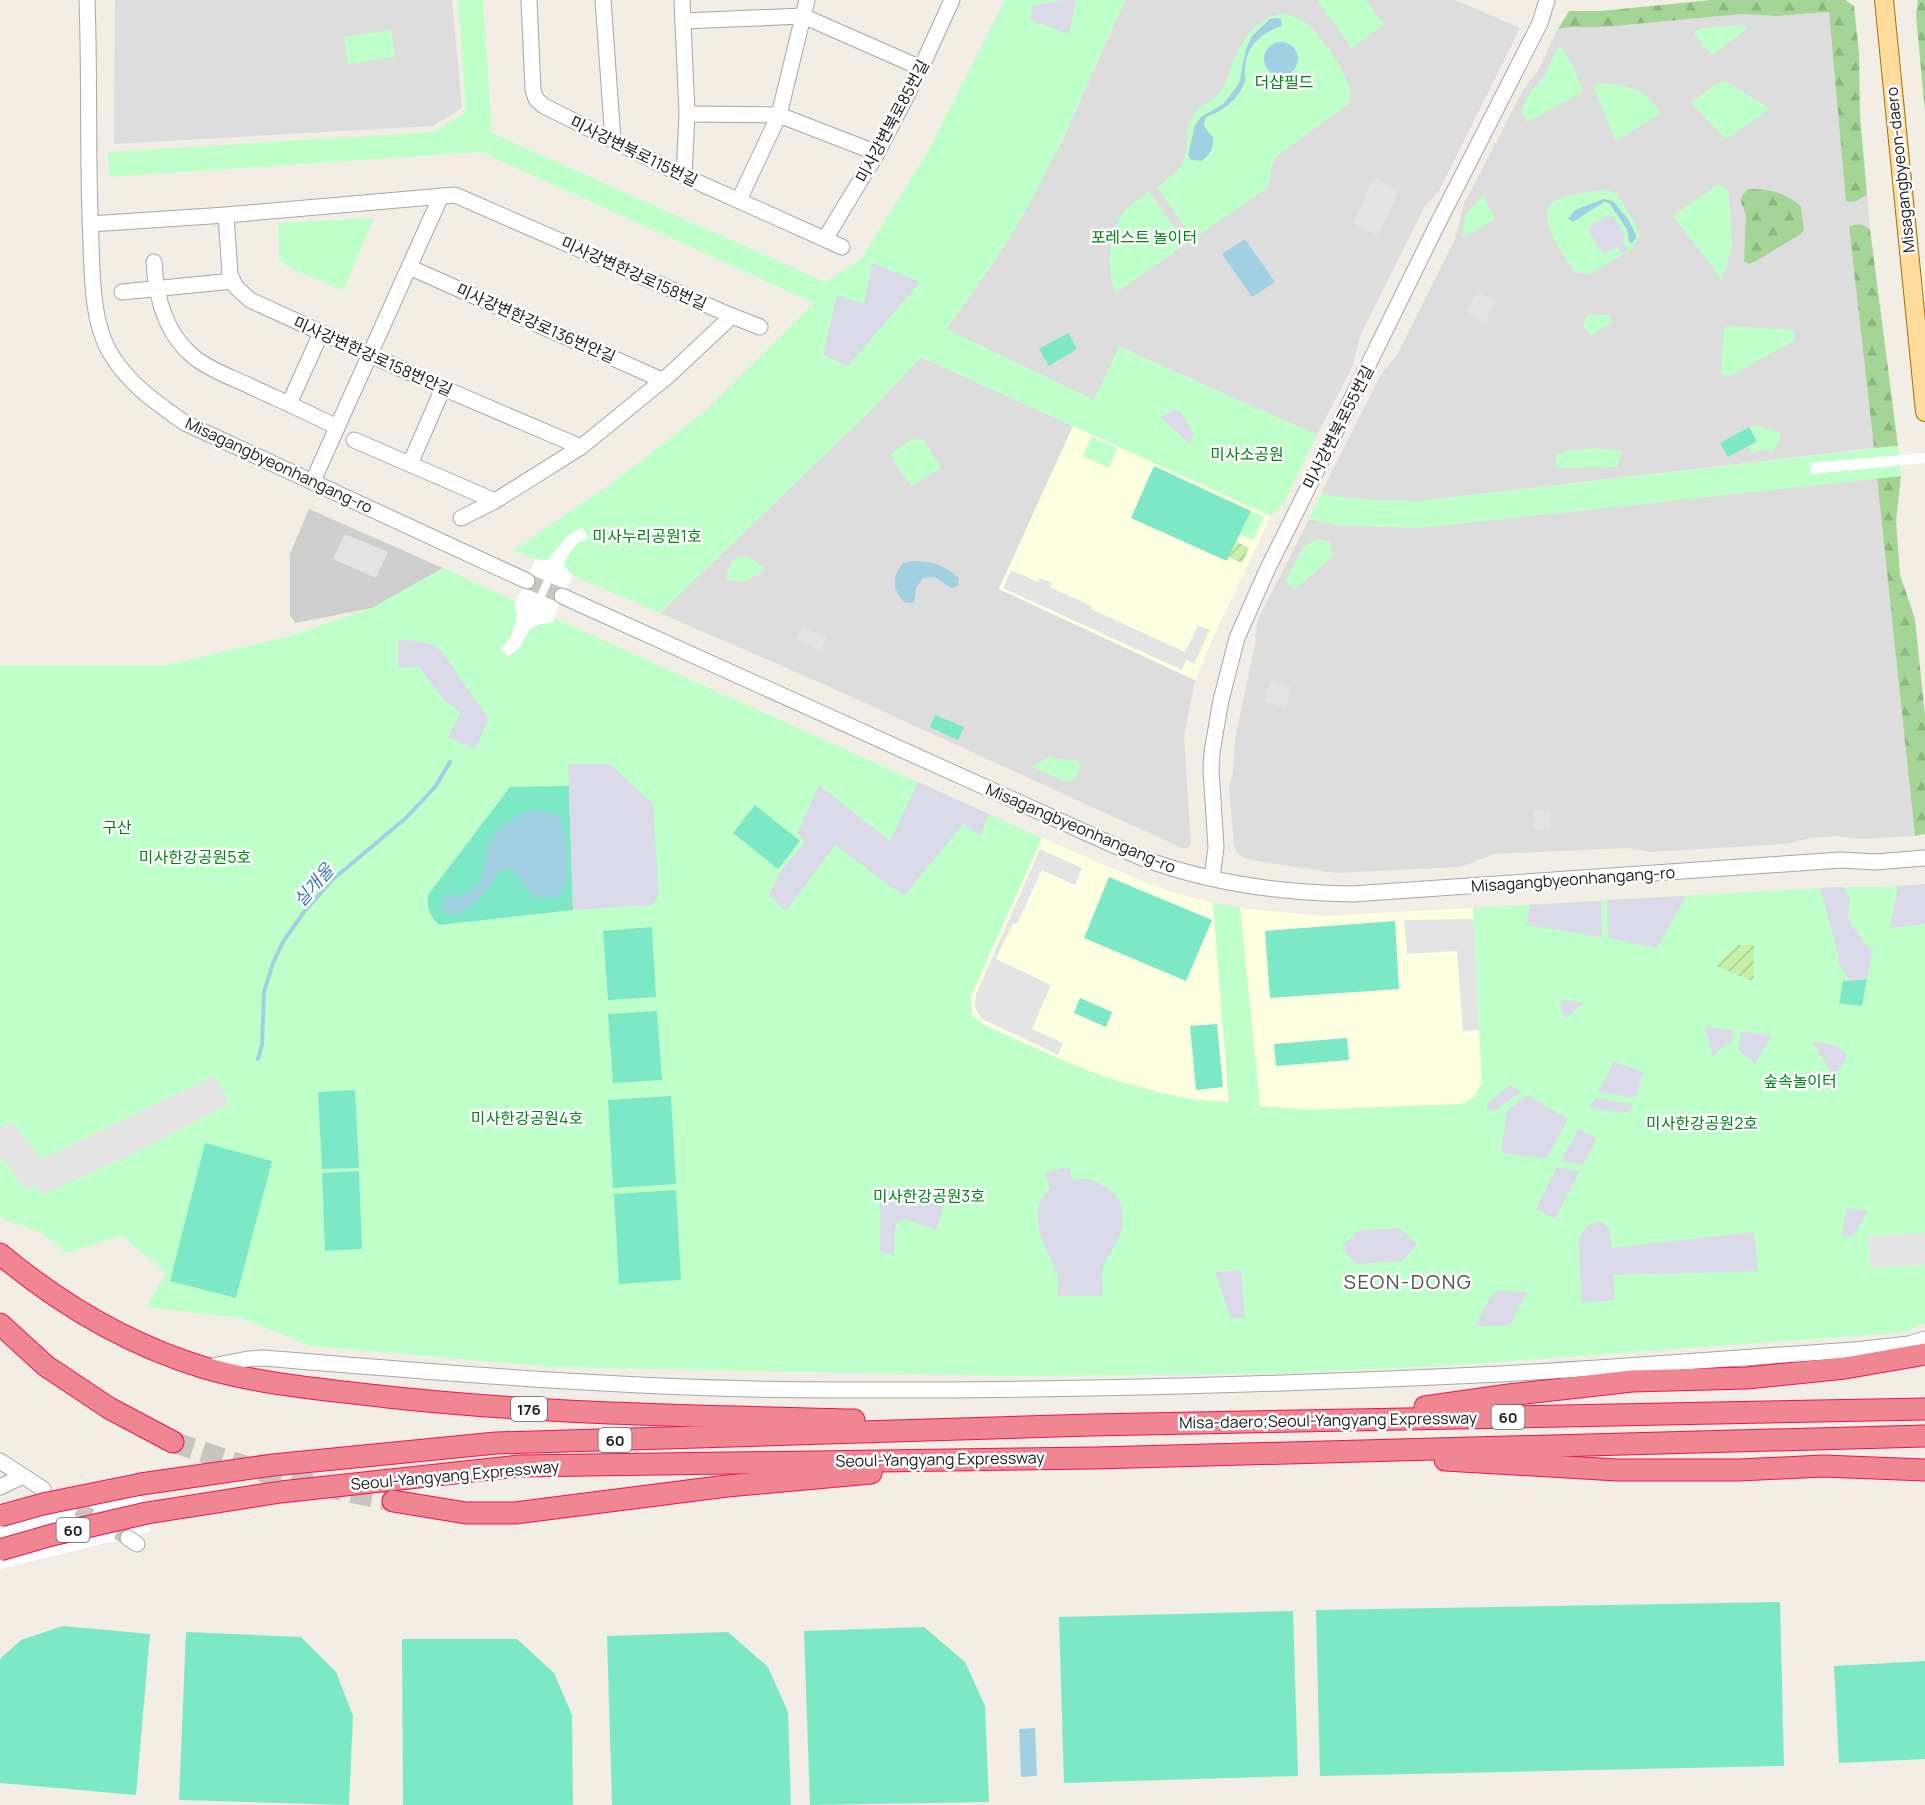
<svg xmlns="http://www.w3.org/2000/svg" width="1925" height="1805" viewBox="0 0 1925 1805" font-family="Manrope,'Noto Sans KR',sans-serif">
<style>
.residential{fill:#dedddd}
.education{fill:#fdffe1}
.religious{fill:#cecece}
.forest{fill:url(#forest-firs)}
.park{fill:#bfffc9}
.garden{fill:url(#garden-furrows)}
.pitch{fill:#7ce8c6}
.parking{fill:#e4e4e4}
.plaza{fill:#dbdae8}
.water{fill:#a2d0e3}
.pier{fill:#fff}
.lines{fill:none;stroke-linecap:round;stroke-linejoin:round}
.stream{stroke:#a2d0e3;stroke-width:4}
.minor-tunnel{stroke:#c8c5be;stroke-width:15;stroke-dasharray:15 8;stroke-linecap:butt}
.highway-tunnel{stroke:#c8c5be;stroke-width:21;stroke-dasharray:21 10;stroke-linecap:butt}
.minor-casing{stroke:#a7a7a7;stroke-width:17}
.major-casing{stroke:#9c7300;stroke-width:20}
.highway-casing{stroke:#ed1550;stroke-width:23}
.minor{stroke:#fff;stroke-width:15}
.major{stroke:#ffdc9d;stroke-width:18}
.highway{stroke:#f08692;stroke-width:21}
.highway-bridge-casing{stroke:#ed1550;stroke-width:23;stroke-linecap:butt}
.highway-bridge{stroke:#f08692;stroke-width:21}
.labels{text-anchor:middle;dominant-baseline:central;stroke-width:5;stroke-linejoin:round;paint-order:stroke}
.shield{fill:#fff;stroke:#636363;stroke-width:1.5}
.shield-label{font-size:15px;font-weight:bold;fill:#202020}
.park-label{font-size:16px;fill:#018616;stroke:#fff}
.street-label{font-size:16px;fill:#202020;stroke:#fff}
.water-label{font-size:18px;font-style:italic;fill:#4176bb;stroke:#fff}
.quarter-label{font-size:20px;letter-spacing:1.5px;fill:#535353;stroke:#fff}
</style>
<defs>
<pattern id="forest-firs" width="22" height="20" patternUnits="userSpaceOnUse" patternTransform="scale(1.5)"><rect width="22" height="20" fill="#a4d596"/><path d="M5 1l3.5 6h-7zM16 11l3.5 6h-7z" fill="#8db781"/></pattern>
<pattern id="garden-furrows" width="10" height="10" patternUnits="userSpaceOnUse" patternTransform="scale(1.5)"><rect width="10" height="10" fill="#c6f0a7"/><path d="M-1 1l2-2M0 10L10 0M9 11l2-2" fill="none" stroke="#aace8f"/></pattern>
</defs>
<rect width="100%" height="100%" fill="#f2eee6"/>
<g class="residential">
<path d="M115,0h337l10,108 -29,18 -319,18z"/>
<path d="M1125,0h330l65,28 -81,163 -14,15 -65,130 -7,29 -36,70 -197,-88 -26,53 -149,-71 15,-20 100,-163z"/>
<path d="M1829,12l17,190 16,-3 5,-4 3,34 -10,-5 -11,2 25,222 -455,53 -47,-1 -35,-3 -16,-4 59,-117 18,-23 57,-114 9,-35 59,-114 15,-19 20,-42 13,-2 171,-13 34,2z"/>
<path d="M921,357l152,69 -74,163 196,91 -11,57 7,108 -7,4 -363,-166 -161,-70 210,-202z"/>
<path d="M1877,478l38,358 -54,3 -27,-3 -23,2 -27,6 -133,8 -24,-4 -133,6 -34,13 -125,6 -85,-13 -8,-3 -6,-5 -2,-7 -5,-57 4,-16 2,-33 21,-99 -1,-4 3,-17 51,-100 27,6 83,3z"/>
</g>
<g class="education">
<path d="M1073,426l198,90 -50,104 -26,60 -196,-91z"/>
<path d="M1042,838l95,41 34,13 42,11 16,200 -45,-5 -93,-25 -105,-47 -14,-11 -2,-17z"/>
<path d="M1240,908l81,8 152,-8 9,174 -7,15 -12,7 -154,6 -49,-4z"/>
</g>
<path class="religious" d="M309,509l134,59 -71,40 -77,15 -5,-8v-61z"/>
<g class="forest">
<path d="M1711,0h134l9,6 5,47 1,62 7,80 -10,6 -11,1 -17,-190 -53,4 -34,-2 -140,13h-31l-13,2 11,-18h32z"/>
<path d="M1918,0h7v112l-9,-96z"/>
<path d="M1748,189c22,0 37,3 53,18l3,23 -3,4 -45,27 -7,3 -5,-3 2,-46 -5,-13 1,-6z"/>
<path d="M1860,224l10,5 28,217 -24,2 -25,-222z"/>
<path d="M1901,476l-5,45 4,54 15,44 10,97v118l-10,2 -38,-358z"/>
</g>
<g class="park">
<path d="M458,0h25l9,133 333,149 36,-23 66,-106 78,-153h120c-30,65 -57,132 -91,195 -25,47 -56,91 -88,134l148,71 25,-53 198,88 -33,67 -13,14 -350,-159 -51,54 -210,202 -147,-63 105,-71 89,-70 107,-106 -333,-151 -372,25 -1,-25 325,-20 33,-19z"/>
<path d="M1317,0h49l18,24 -32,24z"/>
<path d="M1281,14c8,1 16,3 22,7 16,11 48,54 47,74 0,3 -1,6 -2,9l-70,51c-9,10 -5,21 -11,33l-74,51 -36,-52c8,-6 19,-13 24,-21 10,-15 2,-34 11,-49 6,-11 20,-15 27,-24 6,-7 9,-16 12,-25 9,-24 23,-50 50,-54z"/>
<path d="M1740,25l8,3 -35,27 -9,-8 -11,-15 9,-4z"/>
<path d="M391,30l4,27 -47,7 -4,-27z"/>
<path d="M1559,45l14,21 10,26 -56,30 -6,-12 11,-20 13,-15z"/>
<path d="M1727,82l43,27 -44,30 -35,-37 27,-19z"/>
<path d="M1604,83c31,5 36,3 57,30l-45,28 -23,-55z"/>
<path d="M1719,184l9,6 2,16 2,41 -10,32 -49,-63z"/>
<path d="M1607,190l10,4 19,31 3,12 -6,11 -43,26 -15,-2c-10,-15 -41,-54 -22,-70 11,-8 40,-10 54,-12z"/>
<path d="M1149,192l37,52 -70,49c-10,-22 -8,-61 8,-81 7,-8 17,-14 25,-20z"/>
<path d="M1483,195l12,24 -33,19 3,-23z"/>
<path d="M374,218l-31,72 -50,-20 -14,-10 -1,-37z"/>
<path d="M1587,315h22l4,6 -22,15 -8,-11z"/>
<path d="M1727,326l66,4 2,10 -65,36 -9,-2 3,-43z"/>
<path d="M1756,425l23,7 2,5 -9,16 -8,-4 -12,4 -4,-7 9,-5 -8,-14z"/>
<path d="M1091,437l26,11 -8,20 -26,-12z"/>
<path d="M923,439l18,29 -30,18 -21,-31 21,-15z"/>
<path d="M1898,446l3,30 -482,52 -83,-3 -27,-6 12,-26c32,8 65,7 98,8z"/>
<path d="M1596,448l26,3 -5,16 -60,1 -2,-12 14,-5z"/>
<path d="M1251,511l13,6 -11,23 -13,-6z"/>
<path d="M1317,539l13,3 3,15 -39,33 -8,-9 17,-34z"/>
<path d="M738,557h11l16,12 -20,13 -18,-2c0,-11 2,-17 11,-23z"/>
<path d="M443,568l599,270 -72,160 2,17 14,11c76,34 158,75 243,76l-16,-199 27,5 20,198 49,4 154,-6 12,-7 7,-15 -9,-174 361,-21h46l45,-3v440l-27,9 -443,32 -185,9 -267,2 -449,-9 -243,-21 -70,-28 -95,-11 20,-34 -44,-37 -56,17 -27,-22 -34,-11 -5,-4v-551h166l124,-29 82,-28z"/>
<path d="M1050,756l7,3 21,2 2,6 -4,11 -9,4 -35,-15z"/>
</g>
<g class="garden">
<path d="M1237,542l12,6 -7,15 -13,-6z"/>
<path d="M1738,945h16v35h-5l-33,-14z"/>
</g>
<g class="pitch">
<path d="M1068,333l9,16 -28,17 -10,-17z"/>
<path d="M1749,427l8,14 -29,16 -8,-14z"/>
<path d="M1154,466l97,45 -24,50 -96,-43z"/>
<path d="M935,715l29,12 -6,13 -28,-13z"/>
<path d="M569,786l4,124 -134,15c-10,-10 -12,-17 -11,-30l82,-108z"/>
<path d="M755,805l45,36 -22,28 -45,-36z"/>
<path d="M1109,877l103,43 -26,61 -102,-43z"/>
<path d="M1395,921l4,68 -129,9 -5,-67z"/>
<path d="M652,927l4,70 -48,3 -5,-69z"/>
<path d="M1867,979l-5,27 -23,-3 4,-22z"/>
<path d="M1080,998l32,14 -6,15 -32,-14z"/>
<path d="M657,1011l5,69 -49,3 -5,-69z"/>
<path d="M1217,1024l6,63 -27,3 -6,-64z"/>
<path d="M1347,1038l2,22 -73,6 -2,-22z"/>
<path d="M355,1090l4,78 -37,1 -4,-77z"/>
<path d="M671,1096l5,88 -63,4 -5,-88z"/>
<path d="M205,1143l67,18 -36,137 -66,-17z"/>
<path d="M359,1171l3,78 -37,2 -3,-78z"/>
<path d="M676,1190l5,90 -62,4 -5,-90z"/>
<path d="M1780,1602l4,164 -464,10 -4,-166z"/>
<path d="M1293,1611l5,165 -234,7 -5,-166z"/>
<path d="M63,1626l87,8 -14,161 -136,-12v-124l21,-19z"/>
<path d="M924,1627l41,35 20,44 4,96 -179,3 -6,-174z"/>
<path d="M186,1632l115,5 35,35 17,44 -4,89 -170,-5z"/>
<path d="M728,1632l40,35 20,45 3,93h-179l-5,-169z"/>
<path d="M402,1639h115l37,34 18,42 1,90h-170z"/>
<path d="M1925,1661v98l-86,4 -5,-97z"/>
</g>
<g class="parking">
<path d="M1374,178l25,12 -21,46 -26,-12z"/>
<path d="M1477,291l19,10 -11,21 -19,-9z"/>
<path d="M345,534l43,18 -12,26 -43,-19z"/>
<path d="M1011,570l27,12 2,-4 12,5 -2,4 42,19 -1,3 94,43 13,-27 12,5 -16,34 -8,-4 -4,10 -179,-82z"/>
<path d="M802,626l24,11 -6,13 -24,-11z"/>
<path d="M1270,681l21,6 -5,20 -22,-5z"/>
<path d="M1533,811h17v18h-16z"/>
<path d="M1040,849l42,19 -7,17 -33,-15 -25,54 -4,-1 -17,36 55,26 -19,44 31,14 -5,12 -76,-36 -7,-11 1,-14z"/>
<path d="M1474,919l5,111 -16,1 -6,-80 -50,3 -3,-34z"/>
<path d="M215,1075l14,29 -96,50 -92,41 -6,-10 -8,6 -27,-35v-28l11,-7 31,38z"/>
<path d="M1925,1233v32l-55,3 -2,-32z"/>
</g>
<g class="plaza">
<path d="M1067,0h9l-7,34 -39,-14 3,-15z"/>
<path d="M1608,215l6,2 11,18 -2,7 5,8 -6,3 -4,-6 -13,6 -3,-1 -14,-21 1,-4z"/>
<path d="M872,263l48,19 -72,84 -25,-11 14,-60 27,9z"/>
<path d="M1172,411h8l14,23 -4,10 -30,-27z"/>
<path d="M398,639l25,3 11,3 8,7 47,67 -14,30 -27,-12 13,-25 -16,-11 -26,-34 -21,1z"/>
<path d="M568,764h42l43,40 6,91 -6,10 -80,5z"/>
<path d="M918,782l71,32 -9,22 -17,-12 -59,72 -69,-51 -49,66 -17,-16 11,-23 25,-30 -7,-10 21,-47 71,56z"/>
<path d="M1925,884v40l-35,4 8,-42z"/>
<path d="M1844,887l6,13 -2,15 1,7 19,25 5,1 -6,31 -17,2 -12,-18 1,-5 -19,-70z"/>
<path d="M1686,896l-29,52 -49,-10 -1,-38z"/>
<path d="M1601,901l1,36 -76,-12 4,-20z"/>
<path d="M1559,999l25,4 -19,16z"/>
<path d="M1704,1026l30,5 -2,11 -5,2 -14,12z"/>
<path d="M1741,1031l31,5 -17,27 -17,-14z"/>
<path d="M1812,1041l21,4 12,7 2,4 -3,6 -11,14z"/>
<path d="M1614,1062l30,10 -9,26 -37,-6z"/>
<path d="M1510,1085l11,7 -27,19 -7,-1v-7z"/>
<path d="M1527,1095l41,24 -22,40 -45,-6 6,-43z"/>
<path d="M1595,1098l38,6 -2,6 -6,3 -36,-5z"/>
<path d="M1578,1129l19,9 -14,27 -22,-4z"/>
<path d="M1070,1167l2,13 14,-1 12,3 17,12 7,12 1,19 -6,17 -13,22 -2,9 1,23h-46l2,-14 -4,-14 -15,-32 -3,-24 4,-12 9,-12 -5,-16z"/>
<path d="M1557,1167l23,4 -25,48 -19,-10z"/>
<path d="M885,1190l44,15 6,-13 12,5 -11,33 -31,-11 -7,3 -3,6 -1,27 -14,-4v-54l1,-5z"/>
<path d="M1846,1208l22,3 -13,23 -13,3z"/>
<path d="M1597,1222l7,1 5,5 3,20 142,-16 4,39 -145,4 2,25 -34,3 -2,-63 4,-9 6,-6z"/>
<path d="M1399,1228l16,14 1,3 -14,16 -42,3 -5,-2 -13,-13v-3l17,-16z"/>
<path d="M1241,1270l4,48h-14l-16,-46z"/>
<path d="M1500,1291l27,1 -15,30 -6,4h-31l17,-32z"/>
</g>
<g class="water">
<path d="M1277,18l4,1 1,7c-21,7 -36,20 -37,44 0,5 1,9 -1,14 -6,15 -23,29 -38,33 -5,10 1,13 7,20 1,10 -3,19 -12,24l-10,-1 -3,-5 7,-30 6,-8 22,-13 16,-20 7,-35 6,-13 18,-17z"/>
<circle cx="1281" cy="59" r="17"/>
<path d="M1603,199l10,2 15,18 8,16v4l-4,4 -3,-1 -2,-13 -18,-26 -5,-1 -31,20 -5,-3 7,-9z"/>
<path d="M1245,239l30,43 -23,15 -30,-43z"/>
<path d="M914,561c18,0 31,5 45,17l-1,8 -7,2 -16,-11 -12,1 -7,10 -2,15 -10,-1c-12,-13 -12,-26 -1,-39z"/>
<path d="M526,812c10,0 24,-3 32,4 8,8 12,62 6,73 -2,4 -7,7 -10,9l-20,-1c-12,-12 -14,-28 -33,-28l-17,26 -26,19h-11l-5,-5 2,-12c8,-1 17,-1 23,-4 20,-8 15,-32 22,-48 6,-16 22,-27 37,-33z"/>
<path d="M1035,1728l2,48 -16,1 -2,-48z"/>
</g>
<g class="pier">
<path d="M1925,453v10l-114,11 -1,-11z"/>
<path d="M582,527l7,11 -11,5 -8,9 -7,13 10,11 -13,25 -8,22 -12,1 -9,4 -12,20 -11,9 -7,-9 5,-4 6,-9 5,-20 -3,-10 11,-20 10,-26 13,1 20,-25z"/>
<path d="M138,1471l12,61 -150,37v-66z"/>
</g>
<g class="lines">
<path class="stream" d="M258,1059l4,-14 2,-53 9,-29 10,-21 21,-30 27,-31 76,-64 28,-30 15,-25"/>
<g class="minor-tunnel">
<path d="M527,581l35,15"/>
<path d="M58,1497l70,41"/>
</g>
<path class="highway-tunnel" d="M173,1442l108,36 112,23"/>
<g class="minor-casing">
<g id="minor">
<path d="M87,0c3,80 0,161 4,241 1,35 1,84 21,115 18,29 46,48 73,67l342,158"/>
<path d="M529,0l4,90 3,9 8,7 140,70 158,71"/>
<path d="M603,0l10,140"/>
<path d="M682,0l5,114 -3,62"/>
<path d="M683,21l120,-5 118,52"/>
<path d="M687,114l92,1 98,38"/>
<path d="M739,200l40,-85 28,-115"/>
<path d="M226,215l4,60 6,12 14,13 193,88 138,59"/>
<path d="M90,224l136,-9 229,-20 277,121 -64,60 -87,71 -86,54 -141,-61"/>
<path d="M825,239l52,-86 44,-85 31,-68"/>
<path d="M154,262c2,36 11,72 41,96 17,13 38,20 57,29 28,13 57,26 85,40"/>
<path d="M409,267l253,113"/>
<path d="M122,292l111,-11"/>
<path d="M732,316l28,11"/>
<path d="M289,404l32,-71"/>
<path d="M410,464l33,-76"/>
<path d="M313,481l128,-285"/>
<path d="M461,518l34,-17"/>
<path d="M562,596l580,262c67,25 139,35 210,36l489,-34 34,2 50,-4"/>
<path d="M1212,878l4,-31 -5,-77 1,-18 9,-52 16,-62 30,-68 32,-64 137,-279 104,-204 7,-23"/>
<path d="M207,1367l41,-8 15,-1c191,16 383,32 575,32 214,1 428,-5 641,-15 125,-6 251,-17 376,-25l54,-6 16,-5"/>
<path d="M0,1461l43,28"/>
<path d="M0,1487l23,-11"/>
<path d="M128,1538l9,6"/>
</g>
</g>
<g class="major-casing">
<path id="major" d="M1884,0l41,412"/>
</g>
<g class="highway-casing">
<g id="highway">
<path d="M0,1254c60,50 129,91 205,114 59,17 122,22 183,29 155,17 310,19 466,23"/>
<path d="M0,1324l46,42 63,42 64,34"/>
<path d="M1425,1407l84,-12 123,-14 115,-3 98,-10 80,-14"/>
<path d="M1445,1460l172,10h123l83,-4 102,4"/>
<path d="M141,1484l132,-19 223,-22 595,-18 834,-16"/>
<path d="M393,1501l73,12h49l212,-27 144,-13"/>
<path d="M147,1513l134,-21 238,-26 577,-8 829,-22"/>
</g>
</g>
<use href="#minor" class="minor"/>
<use href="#major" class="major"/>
<use href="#highway" class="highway"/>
<g class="highway-bridge-casing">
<g id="highway-bridge">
<path d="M0,1516l43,-12 98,-20"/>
<path d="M0,1550l52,-15 95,-22"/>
</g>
</g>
<use href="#highway-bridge" class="highway-bridge"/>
</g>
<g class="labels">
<g class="shield">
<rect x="511" y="1397" width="36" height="24" rx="4.5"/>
<rect x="1491.5" y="1405" width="33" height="24" rx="4.5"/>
<rect x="598.5" y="1428" width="33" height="24" rx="4.5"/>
<rect x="56.5" y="1518" width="33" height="24" rx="4.5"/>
</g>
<g class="shield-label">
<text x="529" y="1409">176</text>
<text x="1508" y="1417">60</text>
<text x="615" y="1440">60</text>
<text x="73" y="1530">60</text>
</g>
<g class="park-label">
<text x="1284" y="82">더샵필드</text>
<text x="1144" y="237">포레스트 놀이터</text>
<text x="1247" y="454">미사소공원</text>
<text x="647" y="536">미사누리공원1호</text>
<text x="117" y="827">구산</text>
<text x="195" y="857">미사한강공원5호</text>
<text x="1800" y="1081">숲속놀이터</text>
<text x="527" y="1118">미사한강공원4호</text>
<text x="1702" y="1123">미사한강공원2호</text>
<text x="929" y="1196">미사한강공원3호</text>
</g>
<g class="street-label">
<text transform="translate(892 121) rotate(-62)">미사강변북로85번길</text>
<text transform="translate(634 151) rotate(26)">미사강변북로115번길</text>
<text transform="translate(1900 170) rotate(-96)">Misagangbyeon-daero</text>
<text transform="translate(634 273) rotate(24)">미사강변한강로158번길</text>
<text transform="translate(536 323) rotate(24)">미사강변한강로136번안길</text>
<text transform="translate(373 356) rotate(24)">미사강변한강로158번안길</text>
<text transform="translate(1338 427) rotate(-63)">미사강변북로55번길</text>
<text transform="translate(279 465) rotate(25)">Misagangbyeonhangang-ro</text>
<text transform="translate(1081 828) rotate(23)">Misagangbyeonhangang-ro</text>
<text transform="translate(1573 879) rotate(-4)">Misagangbyeonhangang-ro</text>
<text transform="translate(1328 1420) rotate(-1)">Misa-daero;Seoul-Yangyang Expressway</text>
<text transform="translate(940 1459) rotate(-1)">Seoul-Yangyang Expressway</text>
<text transform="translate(455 1475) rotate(-5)">Seoul-Yangyang Expressway</text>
</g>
<g class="water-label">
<text transform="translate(313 885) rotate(-49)">실개울</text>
</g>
<g class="quarter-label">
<text x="1408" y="1281">SEON-DONG</text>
</g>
</g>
</svg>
